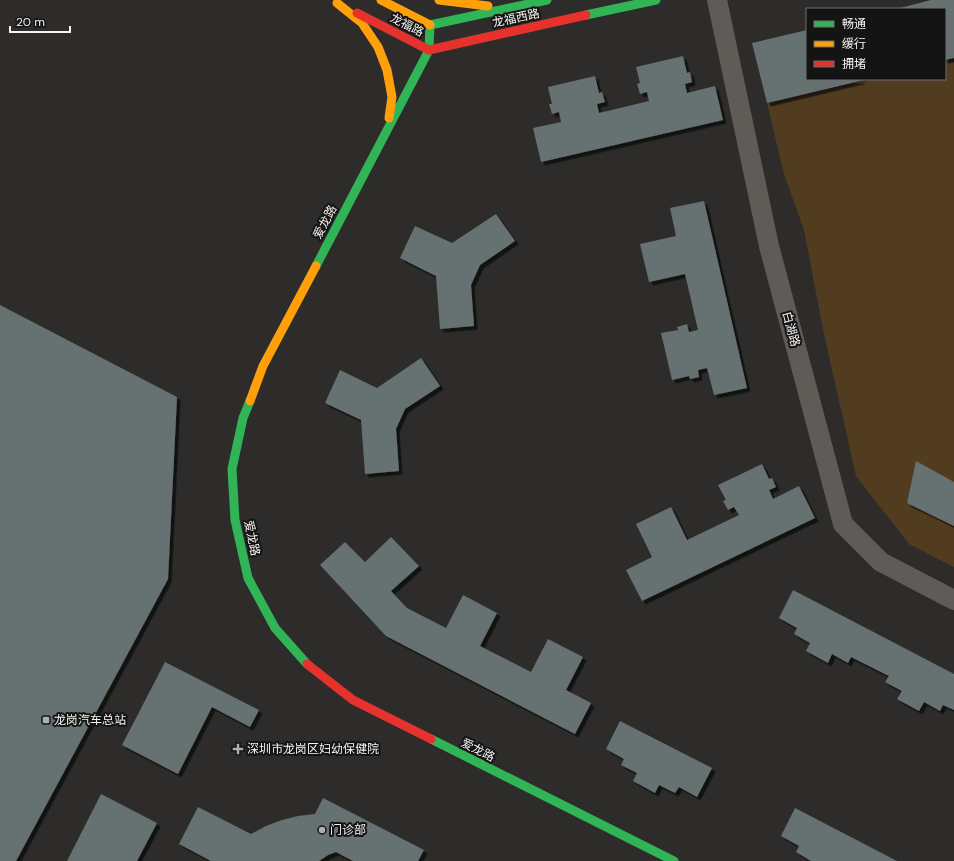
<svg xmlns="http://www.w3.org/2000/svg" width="954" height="861" viewBox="0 0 954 861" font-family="'DM Sans','Noto Sans SC',sans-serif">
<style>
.green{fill:#523c20}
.building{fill:#667171;filter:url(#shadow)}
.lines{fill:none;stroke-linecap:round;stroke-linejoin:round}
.street{stroke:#5f5c57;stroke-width:20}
.fast{stroke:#30b455;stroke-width:9}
.slow{stroke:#ff9f0a;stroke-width:9}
.jam{stroke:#e5322d;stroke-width:9}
.poi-dot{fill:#afaeac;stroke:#151414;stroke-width:1.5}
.labels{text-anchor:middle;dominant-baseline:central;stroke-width:4;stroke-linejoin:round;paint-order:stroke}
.street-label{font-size:12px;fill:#f5f4f2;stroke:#151414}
.poi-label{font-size:12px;fill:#f5f4f2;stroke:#151414;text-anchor:start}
</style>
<defs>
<filter id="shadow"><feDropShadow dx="3.5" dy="3.5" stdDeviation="0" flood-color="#0009"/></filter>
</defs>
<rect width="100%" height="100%" fill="#2d2c2b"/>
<path class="green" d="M954,62v505l-45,-23 -53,-68 -32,-142 -20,-104 -20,-56 -17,-71 109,-24h69v-15z"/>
<g class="building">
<path d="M931,0h23v58l-9,2v-51h-49z"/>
<path d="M807,30v49l57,1 -97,23 -15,-60z"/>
<path d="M683,56l4,17 3,-1 2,10 -7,2 2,9 28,-7 8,34 -182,42 -8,-34 28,-6 -2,-10 -7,2 -3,-10h3l-4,-17 47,-11 4,17 3,-1 3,10 -8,2 2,9 50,-12 -2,-9 -7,2 -3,-10 3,-1 -4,-16z"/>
<path d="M704,201l43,187 -33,7 -7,-27 -9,2 1,7 -9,2 -1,-3 -17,4 -11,-47 17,-3 -1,-3 10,-3 2,8 9,-2 -13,-56 -36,8 -9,-38 36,-8 -6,-28z"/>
<path d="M496,214l19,27 -35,24 -9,20 3,41 -34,3 -4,-53 -36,-18 15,-32 37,17z"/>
<path d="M0,305l177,92 -9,182 -152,282h-16z"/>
<path d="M421,358l19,28 -35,23 -9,20 3,42 -34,3 -4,-54 -36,-17 15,-33 37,18z"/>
<path d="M916,461l38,21v44l-47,-23z"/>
<path d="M762,464l7,15 3,-1 4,9 -7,3 4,9 26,-13 16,32 -173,83 -16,-31 26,-13 -16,-33 35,-17 16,33 52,-25 -5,-8 -6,3 -5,-9 3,-1 -8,-15z"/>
<path d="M391,537l28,29 -28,25 16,17 39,20 17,-33 34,18 -17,33 51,26 17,-33 35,18 -17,33 25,13 -16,31 -189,-98 -66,-71 25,-23 20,20z"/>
<path d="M793,590l161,84v36l-11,-5 -3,6 -16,-9 -5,9 -22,-12 5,-8 -17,-9 4,-6 -38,-19 -3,6 -16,-9 -4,9 -22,-12 4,-8 -16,-9 3,-6 -18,-10z"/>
<path d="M165,662l94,48 -9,17 -38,-20 -34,67 -56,-29z"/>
<path d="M620,721l92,47 -15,29 -18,-10 -4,6 -16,-8 -4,8 -22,-12 4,-8 -16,-8 3,-6 -18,-10z"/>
<path d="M101,794l56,29 -20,38h-70z"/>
<path d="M323,798l101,52 -6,11h-65l-17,-9 -8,3 -9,6h-108l-32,-17 19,-37 53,27 15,-8 16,-6 16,-4 17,-2z"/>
<path d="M795,808l102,53h-86l-15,-9 3,-6 -18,-10z"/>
</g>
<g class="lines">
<path class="street" d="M717,0l52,246 74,278 38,38 73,38"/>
<g class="fast">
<path d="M586,15l70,-15"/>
<path d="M430,25l117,-25"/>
<path d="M316,266l113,-216 1,-25"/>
<path d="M250,401l-7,17 -11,51 3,51 13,58 27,50 32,36"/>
<path d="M431,739l243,122"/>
</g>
<g class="slow">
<path d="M381,0l49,25"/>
<path d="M439,0l49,6"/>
<path d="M337,3l25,20 16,24 9,23 5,27 -3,21"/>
<path d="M250,401l13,-35 53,-100"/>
</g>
<g class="jam">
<path d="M357,13l72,37"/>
<path d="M429,50l157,-35"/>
<path d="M307,664l46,36 78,39"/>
</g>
</g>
<g class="poi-dot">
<rect x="42" y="716" width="8" height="8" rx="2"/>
<path d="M236 743h4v4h4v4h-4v4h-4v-4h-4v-4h4z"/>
<circle cx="322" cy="830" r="4"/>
</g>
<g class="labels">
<g class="street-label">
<text transform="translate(516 18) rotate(-12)">龙福西路</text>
<text transform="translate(407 25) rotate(27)">龙福路</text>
<text transform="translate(325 222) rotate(-62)">爱龙路</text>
<text transform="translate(791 329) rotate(75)">白湖路</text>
<text transform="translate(252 538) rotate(78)">爱龙路</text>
<text transform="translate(478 750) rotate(27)">爱龙路</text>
</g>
<g class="poi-label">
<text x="54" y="720">龙岗汽车总站</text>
<text x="247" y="749">深圳市龙岗区妇幼保健院</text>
<text x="330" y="830">门诊部</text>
</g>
</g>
<rect x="806" y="8" width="140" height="72" fill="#151414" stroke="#6f6e6d"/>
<rect x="814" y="21" width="20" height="6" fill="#30b455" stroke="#6f6e6d"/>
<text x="842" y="28" font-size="12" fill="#f5f4f2">畅通</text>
<rect x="814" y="41" width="20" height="6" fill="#ff9f0a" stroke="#6f6e6d"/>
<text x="842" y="48" font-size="12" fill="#f5f4f2">缓行</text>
<rect x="814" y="61" width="20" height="6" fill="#e5322d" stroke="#6f6e6d"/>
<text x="842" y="68" font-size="12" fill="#f5f4f2">拥堵</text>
<path d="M10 26v6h60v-6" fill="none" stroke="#f5f4f2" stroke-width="2"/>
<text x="16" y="26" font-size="12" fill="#f5f4f2" stroke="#151414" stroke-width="3" paint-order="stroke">20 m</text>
</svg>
